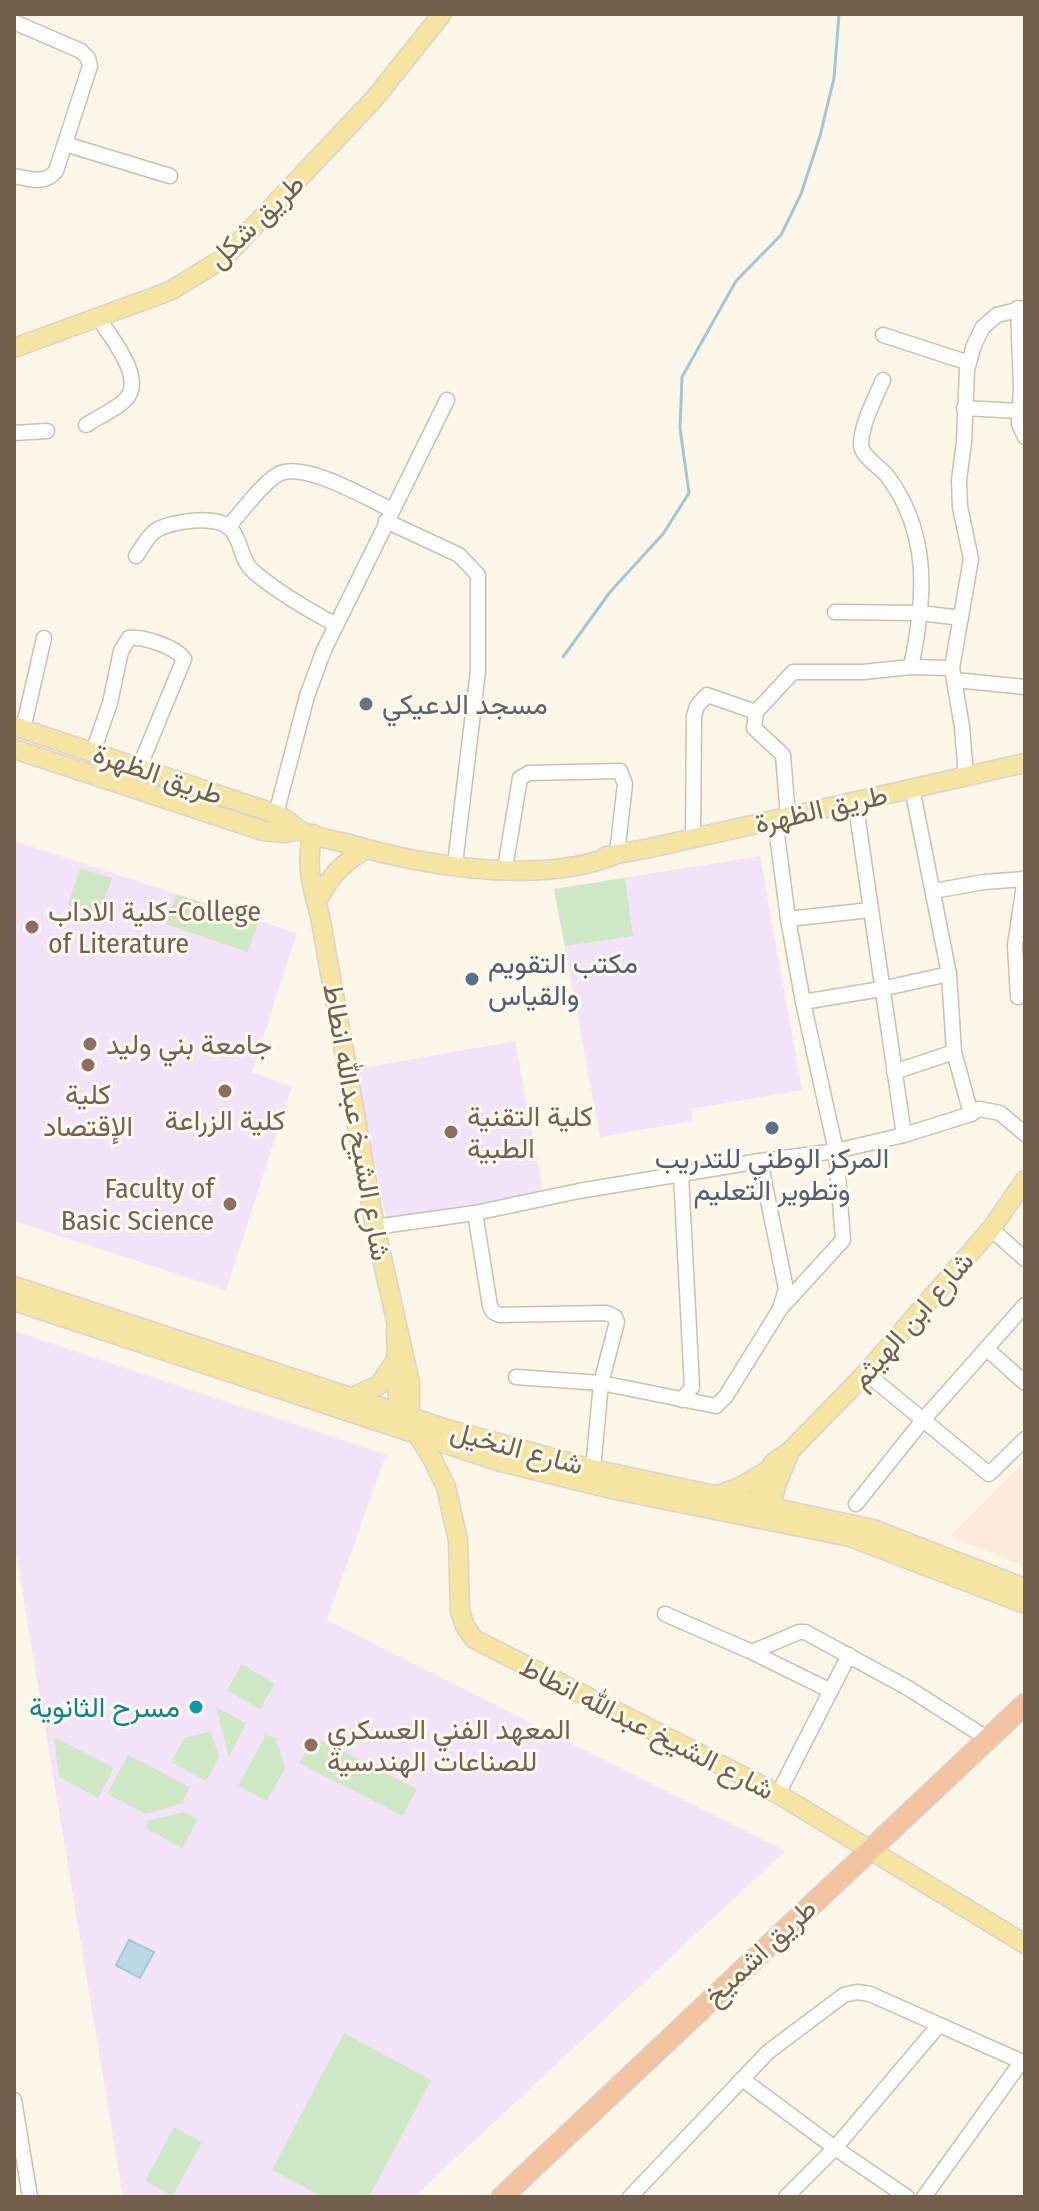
<svg xmlns="http://www.w3.org/2000/svg" width="1039" height="2211" viewBox="0 0 1039 2211" font-family="'Fira Sans Condensed',Vazirmatn,sans-serif">
<style>
.commercial{fill:#fbe9db}
.education{fill:#f3e3f8}
.green{fill:#cee8c5}
.water{fill:#bcd8e4;stroke:#a3c6d5;stroke-width:2}
.lines{fill:none;stroke-linecap:round;stroke-linejoin:round}
.stream{stroke:#a3c6d5;stroke-width:3}
.minor-casing{stroke:#ccbfad;stroke-width:17}
.major-casing{stroke:#d8d2cd;stroke-width:21}
.highway-casing{stroke:#d8d2cd;stroke-width:23}
.minor{stroke:#fff;stroke-width:14}
.major{stroke:#f6e4a3;stroke-width:18}
.highway{stroke:#f2c2a1;stroke-width:20}
.worship-dot{fill:#6b7280;stroke:#fefaed;stroke-width:3}
.education-dot{fill:#8d6e63;stroke:#fefaed;stroke-width:3}
.service-dot{fill:#5c6f8a;stroke:#fefaed;stroke-width:3}
.culture-dot{fill:#0f9aa8;stroke:#fefaed;stroke-width:3}
.labels{text-anchor:middle;dominant-baseline:central;stroke-width:6;stroke-linejoin:round;paint-order:stroke}
.street-label{font-size:28px;fill:#73604c;stroke:#fefaed}
.worship-label{font-size:28px;fill:#5b616d;stroke:#fefaed;text-anchor:start}
.education-label{font-size:28px;fill:#785e54;stroke:#fefaed;text-anchor:start}
.service-label{font-size:28px;fill:#4e5e75;stroke:#fefaed;text-anchor:start}
.culture-label{font-size:28px;fill:#0d838f;stroke:#fefaed;text-anchor:end}
</style>
<rect width="100%" height="100%" fill="#fbf6e7"/>
<path class="commercial" d="M1025,1461v106l-75,-31z"/>
<g class="education">
<path d="M14,841l283,92 -45,139 40,14 -66,204 -212,-69z"/>
<path d="M760,856l42,234 -111,19 1,12 -92,16 -46,-248z"/>
<path d="M515,1041l29,155 -158,22 -30,-149z"/>
<path d="M14,1331l372,124 -59,165 458,231 -371,346h-291l-109,-657z"/>
</g>
<g class="green">
<path d="M80,868l32,10 -13,38 -31,-11z"/>
<path d="M625,878l8,58 -68,10 -11,-57z"/>
<path d="M176,894l83,27 -11,31 -82,-28z"/>
<path d="M242,1664l33,20 -15,25 -33,-19z"/>
<path d="M216,1707l30,16 -17,35z"/>
<path d="M211,1731l8,26 -13,24 -35,-19 13,-24z"/>
<path d="M266,1734l10,5 9,29 -18,33 -29,-15z"/>
<path d="M313,1736l104,53 -14,27 -104,-53z"/>
<path d="M54,1737l60,31 -16,30 -39,-21z"/>
<path d="M128,1755l62,32 -8,16 -36,11 -39,-20z"/>
<path d="M185,1812l13,7 -16,29 -37,-20 4,-8z"/>
<path d="M344,2033l87,47 -62,117h-46l-51,-27z"/>
<path d="M174,2127l28,15 -29,54 -28,-15z"/>
</g>
<path class="water" d="M129,1940l25,12 -14,26 -24,-13z"/>
<g class="lines">
<path class="stream" d="M563,657l47,-65 53,-58 26,-41 -9,-65 2,-51 54,-96 45,-46 20,-41 19,-58 14,-58 5,-64"/>
<g class="minor-casing">
<g id="minor">
<path d="M14,22l67,29 7,7 2,8 -34,105c-11,14 -26,8 -42,5"/>
<path d="M65,144l105,32"/>
<path d="M1018,308l3,79 -2,37 6,13"/>
<path d="M883,335l86,28"/>
<path d="M883,380c-8,19 -22,44 -22,65 1,13 20,22 27,32 43,58 37,123 23,190"/>
<path d="M964,408l55,3"/>
<path d="M86,425c12,-8 27,-14 38,-24 24,-21 -14,-64 -26,-84"/>
<path d="M14,433l33,-2"/>
<path d="M386,521l73,34 19,20v96l-23,193"/>
<path d="M228,527c13,-14 37,-48 53,-54 27,-10 85,25 111,37"/>
<path d="M136,556c6,-8 11,-19 19,-25 15,-10 62,-17 76,-2 11,12 9,31 23,43 25,21 53,37 82,53"/>
<path d="M835,612l86,1 40,5"/>
<path d="M955,680l70,7"/>
<path d="M23,729l21,-91"/>
<path d="M93,752l17,-49 11,-52 8,-13c14,-2 47,9 55,21l-45,109"/>
<path d="M966,776l-4,-49 -10,-59 19,-109 -11,-52 -1,-27 5,-38 3,-72 7,-25 9,-18 14,-12 28,-7"/>
<path d="M912,788l37,186 5,78 17,62"/>
<path d="M855,800l49,335"/>
<path d="M276,814l31,-118 17,-46 123,-250"/>
<path d="M788,817l-5,-62 -29,-27 2,-16 37,-40h70l48,-5 41,1"/>
<path d="M693,838l1,-122 3,-10 10,-11 49,17"/>
<path d="M506,862l14,-84 9,-5 91,-2 5,13 -8,70"/>
<path d="M934,891l50,-9 41,-3"/>
<path d="M788,919l82,-9"/>
<path d="M1018,997l-3,-52 10,-67"/>
<path d="M803,1002l78,-13 68,-15"/>
<path d="M894,1072l60,-20"/>
<path d="M760,1161l26,128 -5,16"/>
<path d="M681,1175l11,212 -10,13"/>
<path d="M475,1213l15,93 3,6 7,3 107,-2 8,4 2,5 -16,61 -8,86"/>
<path d="M375,1227l100,-14 104,-22 181,-30 76,-10 68,-16 67,-21 8,-5 21,4 25,21"/>
<path d="M991,1229l34,30"/>
<path d="M987,1349l38,34"/>
<path d="M866,1373l123,101 36,-35"/>
<path d="M516,1377l85,6 115,23 10,-10 54,-87 63,-69 -7,-89 -33,-149 -15,-83 -13,-100"/>
<path d="M856,1504l67,-84 102,-115"/>
<path d="M665,1614l87,38 79,39"/>
<path d="M752,1652l47,-20h6l103,56 80,51"/>
<path d="M778,1794l71,-139"/>
<path d="M742,2079l93,69 72,49"/>
<path d="M14,2100l16,97"/>
<path d="M630,2197l138,-145 76,-57 13,-3 13,2 155,69"/>
<path d="M786,2197l49,-49 104,-123"/>
<path d="M924,2197l98,-136"/>
</g>
</g>
<g class="major-casing">
<g id="major">
<path d="M14,348l156,-57 54,-33 150,-159 68,-85"/>
<path d="M14,726l262,88c10,4 16,12 25,17 15,7 33,9 48,13 76,22 193,42 268,10"/>
<path d="M14,749l249,82 22,2 14,-3"/>
<path d="M313,834c-8,29 -1,54 7,82l55,311 35,156v21l-11,17"/>
<path d="M606,856l44,-8 375,-85"/>
<path d="M320,896c11,-22 26,-36 47,-47"/>
<path d="M14,1286l430,142 149,41 280,60 152,59"/>
<path d="M14,1301l487,161 115,28 234,47 175,67"/>
<path d="M396,1329l2,75 34,54 14,29 12,53 2,71 5,15 9,13 304,155 247,150"/>
<path d="M352,1397l27,-12 17,-25"/>
<path d="M717,1495l21,-7 29,-17"/>
<path d="M754,1512l9,-32 10,-17 16,-11 77,-79 125,-144 34,-49"/>
<path d="M768,1516l9,-33 12,-29"/>
</g>
</g>
<g class="highway-casing">
<path id="highway" d="M502,2197l523,-493"/>
</g>
<use href="#minor" class="minor"/>
<use href="#major" class="major"/>
<use href="#highway" class="highway"/>
</g>
<circle class="worship-dot" cx="366" cy="704" r="8"/>
<g class="education-dot">
<circle cx="32" cy="927" r="8"/>
<circle cx="90" cy="1044" r="8"/>
<circle cx="88" cy="1065" r="8"/>
<circle cx="225" cy="1091" r="8"/>
<circle cx="451" cy="1132" r="8"/>
<circle cx="230" cy="1204" r="8"/>
<circle cx="311" cy="1745" r="8"/>
</g>
<g class="service-dot">
<circle cx="472" cy="979" r="8"/>
<circle cx="772" cy="1128" r="8"/>
</g>
<circle class="culture-dot" cx="196" cy="1707" r="8"/>
<g class="labels">
<g class="street-label">
<text transform="translate(256 221) rotate(-44)">طريق شكل</text>
<text transform="translate(158 774) rotate(19)">طريق الظهرة</text>
<text transform="translate(821 809) rotate(-13)">طريق الظهرة</text>
<text transform="translate(357 1122) rotate(80)">شارع الشيخ عبدالله انطاط</text>
<text transform="translate(912 1320) rotate(-49)">شارع ابن الهيثم</text>
<text transform="translate(517 1448) rotate(15)">شارع النخيل</text>
<text transform="translate(647 1728) rotate(27)">شارع الشيخ عبدالله انطاط</text>
<text transform="translate(760 1952) rotate(-43)">طريق اشميخ</text>
</g>
<g class="worship-label">
<text x="382" y="704">مسجد الدعيكي</text>
</g>
<g class="education-label">
<text x="48" y="911">كلية الاداب-College<tspan x="48" dy="32">of Literature</tspan></text>
<text x="106" y="1044">جامعة بني وليد</text>
<text x="88" y="1094" text-anchor="middle">كلية<tspan x="88" dy="32">الإقتصاد</tspan></text>
<text x="467" y="1116">كلية التقنية<tspan x="467" dy="32">الطبية</tspan></text>
<text x="225" y="1120" text-anchor="middle">كلية الزراعة</text>
<text x="214" y="1188" text-anchor="end">Faculty of<tspan x="214" dy="32">Basic Science</tspan></text>
<text x="327" y="1729">المعهد الفني العسكري<tspan x="327" dy="32">للصناعات الهندسية</tspan></text>
</g>
<g class="service-label">
<text x="488" y="963">مكتب التقويم<tspan x="488" dy="32">والقياس</tspan></text>
<text x="772" y="1158" text-anchor="middle">المركز الوطني للتدريب<tspan x="772" dy="32">وتطوير التعليم</tspan></text>
</g>
<g class="culture-label">
<text x="180" y="1707">مسرح الثانوية</text>
</g>
</g>
<rect width="1039" height="2211" fill="none" stroke="#73604c" stroke-width="32"/>
</svg>
